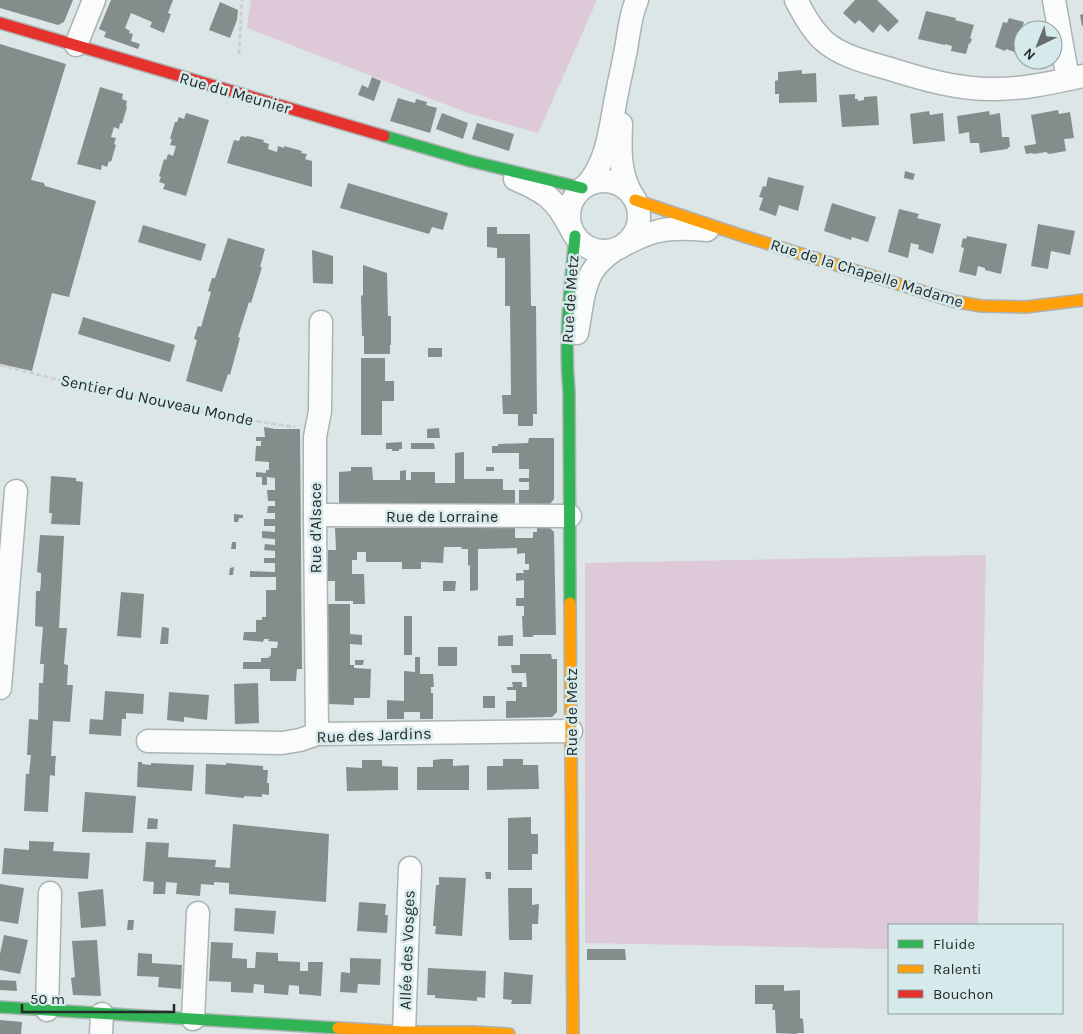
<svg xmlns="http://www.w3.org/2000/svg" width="1083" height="1034" viewBox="0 0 1083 1034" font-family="Karla,sans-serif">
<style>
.green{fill:#ddc9d7}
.building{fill:#858c8c}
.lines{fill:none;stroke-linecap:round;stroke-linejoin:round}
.street-casing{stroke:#acb3b4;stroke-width:25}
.fast-casing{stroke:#acb3b4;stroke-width:14}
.slow-casing{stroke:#acb3b4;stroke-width:14}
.jam-casing{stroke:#acb3b4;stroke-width:14}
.path{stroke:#ced0d0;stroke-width:3;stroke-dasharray:5 2.5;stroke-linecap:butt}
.street{stroke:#fafbfb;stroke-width:22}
.fast{stroke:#30b455;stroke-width:11}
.slow{stroke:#ff9f0a;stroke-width:11}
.jam{stroke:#e5322d;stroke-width:11}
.labels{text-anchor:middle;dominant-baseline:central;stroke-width:5;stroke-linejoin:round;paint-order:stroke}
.street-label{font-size:16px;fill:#242b2b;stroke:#d7eaeb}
</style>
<rect width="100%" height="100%" fill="#dce6e6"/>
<g class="green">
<path d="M251,0h346l-59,133 -70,-20 -221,-85z"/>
<path d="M986,555l-8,370h-89v24l-304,-6v-380z"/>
</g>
<g class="building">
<path d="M0,0h73l-9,22 -6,3 -58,-17z"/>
<path d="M111,0h62l-5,13 3,1 -7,19 -14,-6 2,-5 -21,-9 -6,15 5,3 -1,2 4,1 -2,7 9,3 -2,5 -34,-12 2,-5 -7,-3z"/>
<path d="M855,0h22l22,21 -11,11 -8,-8 -7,9 -14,-13 -4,4 -12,-11z"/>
<path d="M220,2l18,8 -1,10 -7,18 -21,-8z"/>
<path d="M926,11l30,7 -1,2 19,5 -4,13 2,1 -2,5 -1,-1 -3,11 -15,-3 1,-5 -7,-2v1l-27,-6z"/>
<path d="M1083,14v12h-1l-2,-11z"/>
<path d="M1009,18l15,4 -2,6 6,2h-5v25l-17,-6 -1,2 -10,-4 8,-25 4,1z"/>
<path d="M0,44l66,20 -35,116 13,3 1,3 51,15 -27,96 -17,-4 -20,78 -32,-7z"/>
<path d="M802,70v4l14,-1 1,29 -38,1v-9h-4v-13l3,-1v-8z"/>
<path d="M372,77l9,4 -7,20 -16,-6 4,-10 6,3z"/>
<path d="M100,87l23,7 -1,5 5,2 -1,5 1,1 -5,17 -2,-1 -1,6 -5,-2 -3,10 5,1 -2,6 2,1 -5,17 -2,-1 -2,6 -5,-2 -1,5 -24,-6z"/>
<path d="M855,94v5h3v2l6,-1v-3l13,-1 2,29 -37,2 -3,-32z"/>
<path d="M398,98l17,5 1,-4 11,3 -1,3 11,3 -7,25 -40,-12z"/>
<path d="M1058,110l1,4 11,-2 4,26 -10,1 2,12 -17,3 -3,-2 -12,2 -2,-1 -6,1 -2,-8 12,-2 -5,-29z"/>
<path d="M929,111l1,4 13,-2 2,28 -32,3 -3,-30z"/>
<path d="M989,111l1,4 10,-2 2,24h7l1,9 -3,3 -27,4 -1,-10h-9l-1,-11 -10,2 -2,-18z"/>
<path d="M186,113l23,7 -23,76 -23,-7 2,-5 -6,-2 2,-5 -2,-1 5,-17 2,1 2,-6 5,2 3,-10 -6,-1 2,-6h-2l5,-17h2l2,-5 5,2z"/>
<path d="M442,113l26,10 -5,16 -27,-10z"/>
<path d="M477,123l37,11 -5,17 -37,-12z"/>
<path d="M241,136l5,1 1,-1 17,4 -1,2 6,2 -1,5 9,3 1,-6 6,2v-2l18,5 -1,2 6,1 -2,5 7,2v26l-85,-24 7,-23 5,1z"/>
<path d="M905,171l10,3 -2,6 -9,-2z"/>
<path d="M768,177l36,9 -6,25 -19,-6 -3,11 -17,-6 4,-12 -4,-1 4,-11 3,1z"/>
<path d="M348,183l100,30 -5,17 -11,-3 -3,7 -89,-26z"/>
<path d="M832,203l44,14 -8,25 -16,-5 -1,3 -27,-9z"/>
<path d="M899,209l20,5 -2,4 24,6 -8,30 -15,-5 1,-4 -8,-2 -3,15 -20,-6z"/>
<path d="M1038,224l37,7 -5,24 -19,-4 -3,18 -17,-3z"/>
<path d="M143,225l63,19 -5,17 -63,-19z"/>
<path d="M487,227h10v7h33l1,72h5l1,108h-4v12h-15v-12h-15l-1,-19h9l-1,-89h-5v-48h-8v-10l-10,-1z"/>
<path d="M967,236l40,8 -6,30 -16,-4v-2l-7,-2 -2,10 -17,-4 5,-24 -3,-1 2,-9 3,1z"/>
<path d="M228,238l37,11 -5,18h2l-11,36 -2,-1 -11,35 2,1 -10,37 -2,-1 -6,18 -36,-11 11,-41 -3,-1 4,-13 3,1 10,-35 -3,-1 4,-13h3z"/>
<path d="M312,250l21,6v28l-20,-1z"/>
<path d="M363,265l24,8 1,43h3v29h-1v9h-26v-18h-2l-1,-40 2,-1z"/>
<path d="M83,317l92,28 -5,17 -92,-28z"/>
<rect x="428" y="348" width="14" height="9"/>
<path d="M361,358h24v23h9v20h-12v34h-21z"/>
<path d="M264,427l11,2h25l2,240h-5l-1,12h-26v-12h-27v-7h18v-4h7l3,-3v-7h6l1,-6 -10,-1 1,-2h-5l-1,3 -20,-2 1,-8h12v-12h6v-3h4v-27h10v-13h-26v-6l25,1v-9h-11v-5h11v-7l-11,-1 1,-6 10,1v-6l-13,-1v-7l13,1v-6h-11v-7h11v-6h-8l1,-7h7v-5h-7l-1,-11h8v-12l-8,-1v8h-5v-8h-6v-5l10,1v-3h3v-8l-14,-1 1,-15h5v-5h-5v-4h9z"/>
<path d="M439,428l1,10h-13v-9z"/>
<path d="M529,438h25v61l-4,5 -31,1v-15h10v-8h-10v-4h10v-9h-10v-16h-27v-7h6v-2l30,-1z"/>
<path d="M402,442v7h-3v2h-7v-2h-6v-6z"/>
<path d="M411,443h23l1,6h-24z"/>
<path d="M464,452v27h39v11h12v15l-176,2v-35l12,-1v-4h21l1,13h27v-9l6,-1v10h5v-8h24v11h20v-30z"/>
<rect x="486" y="467" width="8" height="4"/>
<path d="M51,476l25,2v3l7,1 -3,43 -29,-1 1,-11h-3z"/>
<path d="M234,514l9,1v3h-4l-1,4h-4z"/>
<path d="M335,528h180v10h18v-6h4v-4h13l4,4 2,103h-22l-2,2h-9l-1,-21h2v-10h-8v-8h8v-18l-8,1v-8h8l-1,-3h6v-6h-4v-11l-8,1v-6l-39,1v41l-8,1v-26l-2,1v-17h-7l1,-2h-18l-1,16 -22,-1v7h-19v-7h-36v-10h-9v8h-5v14h12l1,30h-12v-3h-18v-20h-7v-31h8z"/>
<path d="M40,535l24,1 -5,92h8l-3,36 4,1 -1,20h6l-3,37 -17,-1 -2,35h5l-1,10v10l-5,-1 -2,37 -24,-1 2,-37h3l2,-19h-4l2,-36 9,1 1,-37h4l1,-19h-4l3,-37 -8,-1 1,-35h4l1,-10v-8l-4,-1z"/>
<path d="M232,542h4v7h-5z"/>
<path d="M234,567l-1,8h-4l1,-7z"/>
<path d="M443,581h13l-1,10h-12z"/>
<path d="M121,592l23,2 -3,44 -24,-2z"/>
<path d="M328,604h22v30l12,1v10l-12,-1v21h4v3l17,1 -1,29h-16v7l-25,-1z"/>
<rect x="404" y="616" width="8" height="39"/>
<path d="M162,627l7,1 -1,16h-8z"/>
<path d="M513,635v11h-15v-10z"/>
<rect x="438" y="647" width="19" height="19"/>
<path d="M520,654h31l1,5h5v53l-5,5 -46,1v-17h10v-11h-9v-3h6l-1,-5h10v5h5l-1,-14h-14l-1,-8h9z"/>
<path d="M415,657h5v17h13l1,13h-3v6h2v26h-13v-7h-16v7h-17v-19l17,1v-30l11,1z"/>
<path d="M355,660h9l-1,5h-8z"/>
<path d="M258,683l1,40 -24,1 -1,-40z"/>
<path d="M105,691l39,3 -1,20 -17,-1v6h-4l-1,17 -32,-2 1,-15 13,1z"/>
<path d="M169,692l40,3 -2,25 -23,-3v5l-17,-2z"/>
<rect x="483" y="696" width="12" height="12"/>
<path d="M442,759h11v7l16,-1v25h-52v-23h16v-7z"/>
<path d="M503,759h20v6h15l1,24 -52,1v-24h16z"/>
<path d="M362,760h20v6l16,1v23l-51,1 -1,-24 16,1z"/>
<path d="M138,762h4v2l9,1v-2l43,2 -2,26 -55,-4z"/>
<path d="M226,763l37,3v4h5l-1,13h2v12l-7,-1v3l-18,-1v2l-39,-4 1,-30 20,1z"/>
<path d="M85,792l51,4 -3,37 -51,-1z"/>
<path d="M531,817v17h7v20h-6v16h-24v-52z"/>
<path d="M148,818l10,1 -1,10h-10z"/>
<path d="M233,824l96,10 -3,68 -97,-8v-11l-15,-1v3l-13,-1 -1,12 -24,-2 1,-11 -11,-1 -1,12h-12l1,-12 -11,-1 3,-39 23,1 -1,14 48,3 -1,7 15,1z"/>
<path d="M29,841l25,1 -1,9 37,2 -2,26 -86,-5 2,-26 25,2z"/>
<path d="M485,872h6v7h-5z"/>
<path d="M439,877l27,1 -4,58 -27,-2 1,-8h-3l3,-41h3z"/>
<path d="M0,884l24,4 -6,36 -18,-3z"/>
<path d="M508,888h24v17l7,-1 -1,20h-6v16h-23z"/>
<path d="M103,889l3,37 -25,2 -3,-36z"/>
<path d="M359,902l27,2 -1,11h3l-1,18 -30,-2z"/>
<path d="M235,908l41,3 -2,23 -40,-3z"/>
<path d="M128,920h6l-1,10h-6z"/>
<path d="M4,935l24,5 -8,34 -20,-4v-16z"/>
<path d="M97,940l4,56 -28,-1 -2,-17 4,-1 -3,-36z"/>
<path d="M211,942l22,1 -1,15 15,1v9h8l1,-16 22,1v8l22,1v9h8v-9h15l-2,34 -22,-2v-8l-10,-1 -1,10 -24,-2v-8l-10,-1 -1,9 -22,-1v-10l-22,-1z"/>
<path d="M587,949h38l1,11h-39z"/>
<path d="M138,953l14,1v9l30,2 -1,24 -23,-2 1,-10 -22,-1z"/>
<path d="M350,958l31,1 -1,26 -22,-1 -1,9 -17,-1 1,-20 9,1z"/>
<path d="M428,968l58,3 -1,27 -8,-1v4l-42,-3v-3h-8z"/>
<path d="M504,972l29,3 -2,29h-20l1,-4 -9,-1z"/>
<path d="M0,980l16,1 1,10 -17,-1z"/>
<path d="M755,985h29v6l16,-1v28l3,1 1,14h-7v1l-21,-1 -1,-23h-3l1,-6h-18z"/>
<path d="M0,1020l22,2 -1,12h-21z"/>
</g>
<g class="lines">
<g class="street-casing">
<g id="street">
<path d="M796,0c8,15 16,30 28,41 17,15 42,21 63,27 35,11 72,22 109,21 29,0 59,-7 87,-13"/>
<path d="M1054,0l14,79"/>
<path d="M76,45l18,-45"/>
<path d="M621,124c-1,25 -2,49 11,71"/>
<path d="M515,179c30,13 40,19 55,48"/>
<circle cx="604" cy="216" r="35"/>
<path d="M587,185c21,-25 23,-56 29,-87 3,-16 7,-33 10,-49 3,-16 4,-34 11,-49"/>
<path d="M625,244c11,-5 22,-11 34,-13 15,-4 33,-2 48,-1"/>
<path d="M577,333c4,-20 5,-43 15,-61 5,-9 14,-16 22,-22"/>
<path d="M315,515l255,1"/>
<path d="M0,688l16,-197"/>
<path d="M317,734l-2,-219v-78l5,-26 1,-89"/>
<path d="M148,741l134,2 18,-3 17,-6 254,-3"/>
<path d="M47,1010l3,-117"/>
<path d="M193,1019l5,-106"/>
<path d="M404,1032l6,-164"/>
<path d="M101,1034l1,-20"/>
</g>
</g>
<g class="fast-casing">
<g id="fast">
<path d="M384,136l86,25 112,27"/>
<path d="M570,603l-1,-212c-5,-52 1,-103 6,-155"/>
<path d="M0,1007l338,21"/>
</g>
</g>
<g class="slow-casing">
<g id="slow">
<path d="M635,200l105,35 213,66 28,5 45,1 57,-7"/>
<path d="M570,603l3,431"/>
<path d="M338,1028l66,4h68l37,2"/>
</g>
</g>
<g class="jam-casing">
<path id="jam" d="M0,23l384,113"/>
</g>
<g class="path">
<path d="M239,54l3,-54"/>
<path d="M0,365l51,13 190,41 54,8"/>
</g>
<use href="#street" class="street"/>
<use href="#fast" class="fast"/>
<use href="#slow" class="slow"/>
<use href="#jam" class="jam"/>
</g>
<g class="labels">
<g class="street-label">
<text transform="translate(235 93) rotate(16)">Rue du Meunier</text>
<text transform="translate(867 273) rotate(17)">Rue de la Chapelle Madame</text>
<text transform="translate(570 299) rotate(-86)">Rue de Metz</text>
<text transform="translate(157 400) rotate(12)">Sentier du Nouveau Monde</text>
<text x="442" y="516">Rue de Lorraine</text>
<text transform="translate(315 528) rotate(-90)">Rue d'Alsace</text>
<text transform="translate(571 712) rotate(-90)">Rue de Metz</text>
<text transform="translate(374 735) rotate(-2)">Rue des Jardins</text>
<text transform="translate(407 950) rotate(-88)">Allée des Vosges</text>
</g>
</g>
<rect x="888" y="924" width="175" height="90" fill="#d7eaeb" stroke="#8f9e9e"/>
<rect x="898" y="940" width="25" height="8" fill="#30b455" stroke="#8f9e9e"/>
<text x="933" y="949" font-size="15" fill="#242b2b">Fluide</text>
<rect x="898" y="965" width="25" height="8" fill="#ff9f0a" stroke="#8f9e9e"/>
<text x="933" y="974" font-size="15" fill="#242b2b">Ralenti</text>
<rect x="898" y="990" width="25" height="8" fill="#e5322d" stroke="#8f9e9e"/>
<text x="933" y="999" font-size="15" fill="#242b2b">Bouchon</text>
<g transform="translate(1038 45) rotate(223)"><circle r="24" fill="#d7eaeb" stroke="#8f9e9e"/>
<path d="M0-4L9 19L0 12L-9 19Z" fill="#646c6c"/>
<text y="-8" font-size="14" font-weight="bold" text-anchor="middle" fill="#242b2b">N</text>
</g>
<path d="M22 1004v8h152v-8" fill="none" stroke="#242b2b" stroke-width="2.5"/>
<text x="30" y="1004" font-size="15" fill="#242b2b" stroke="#d7eaeb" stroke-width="4" paint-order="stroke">50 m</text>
</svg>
